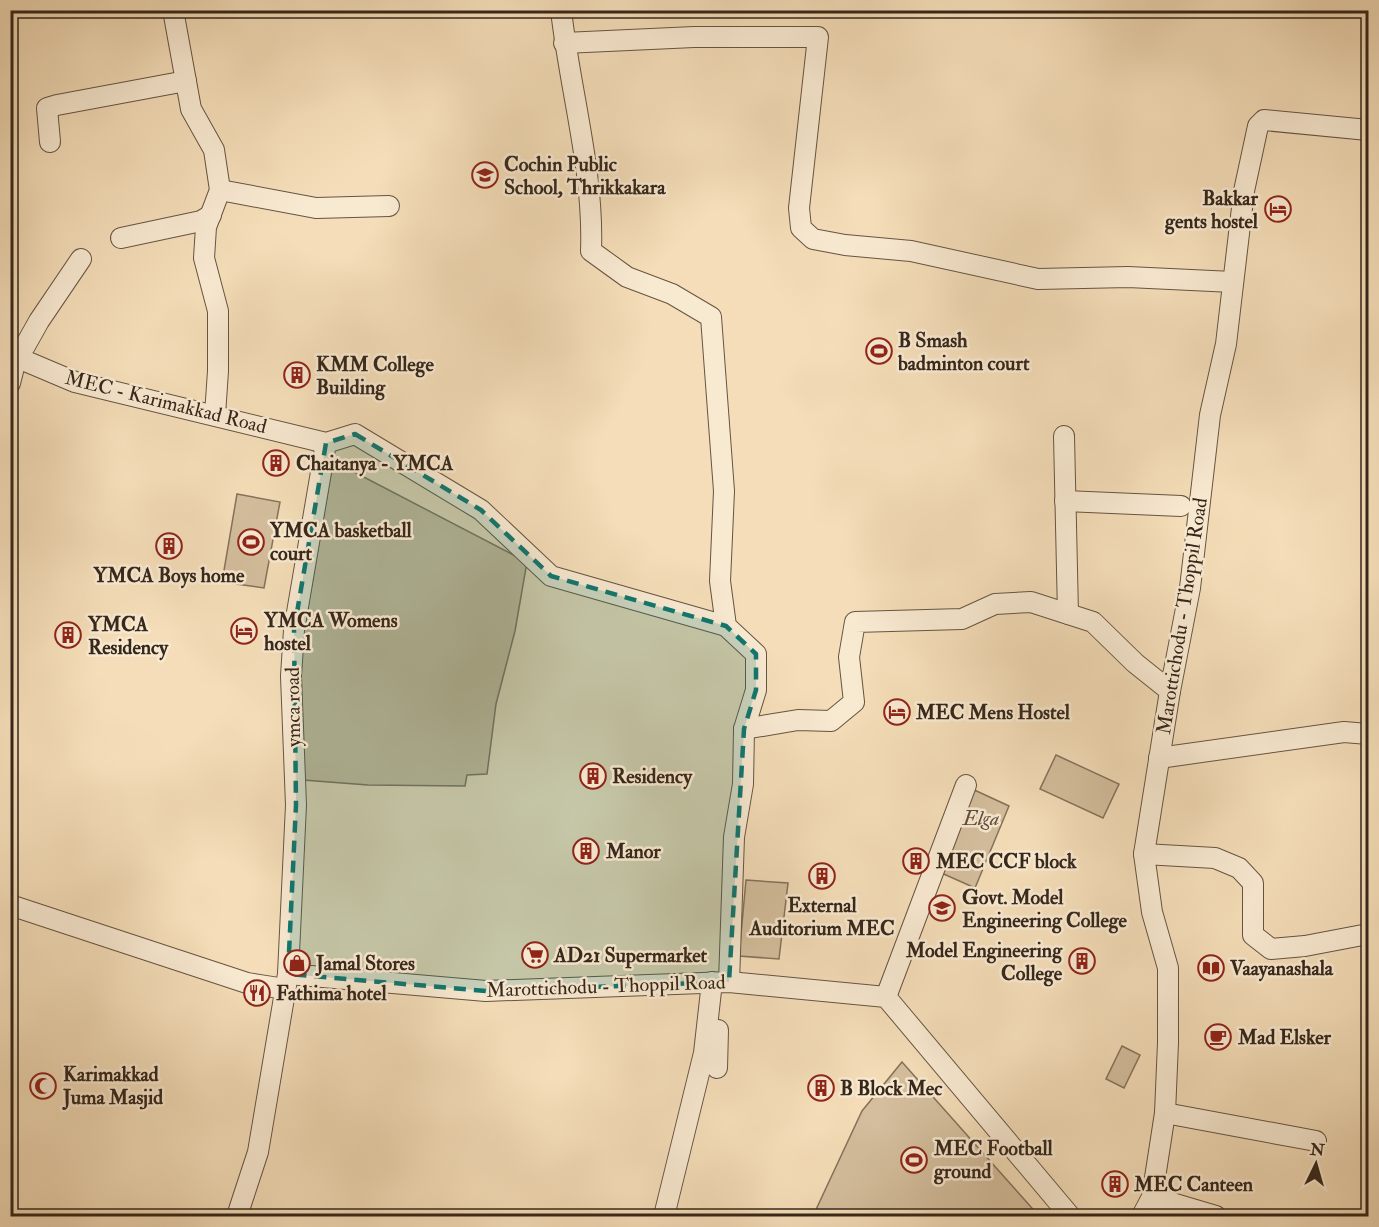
<svg xmlns="http://www.w3.org/2000/svg" width="1379" height="1227" viewBox="0 0 1379 1227" font-family="'IM FELL Double Pica',serif">
<style>
.green{fill:#d4be9d;stroke:#85725c;stroke-width:1.5}
.lines{fill:none;stroke-linecap:round;stroke-linejoin:round}
.minor-casing{stroke:#665442;stroke-width:22}
.minor{stroke:#f8e9d1;stroke-width:20}
.marked{fill:#0f766e;fill-opacity:0.2;stroke:#0f766e;stroke-width:4.5;stroke-dasharray:12 8;stroke-linejoin:round}
.labels{text-anchor:middle;dominant-baseline:central;stroke-width:5;stroke-linejoin:round;paint-order:stroke}
.poi-label{font-size:20px;font-weight:bold;fill:#36271b;stroke:#f8e9d1;text-anchor:start}
.street-label{font-size:20px;fill:#36271b;stroke:#f8e9d1}
.park-label{font-size:20px;font-style:italic;fill:#5e4d3c;stroke:#f8e9d1}
</style>
<rect width="100%" height="100%" fill="#f4ddb8"/>
<filter id="stains"><feTurbulence type="fractalNoise" baseFrequency=".00333" numOctaves="4"/><feColorMatrix values="0 0 0 0 .2 0 0 0 0 .09 0 0 0 0 .02 0 0 0 .5 -.17"/></filter>
<radialGradient id="worn" r=".72"><stop offset=".6" stop-color="#630" stop-opacity="0"/><stop offset="1" stop-color="#630" stop-opacity=".3"/></radialGradient>
<g class="green">
<path d="M333,461l194,101 -12,69 -19,73 -9,70 -20,1 -2,11 -97,-1 -65,-5 -5,-115z"/>
<path d="M237,494l43,8 -16,86 -42,-6z"/>
<path d="M1056,755l63,29 -16,34 -63,-29z"/>
<path d="M970,788l39,18 -34,82 -38,-17z"/>
<path d="M746,880l42,3 -9,76 -40,-3z"/>
<path d="M1122,1046l18,9 -16,33 -18,-9z"/>
<path d="M902,1062l137,154h-226l49,-105z"/>
</g>
<g class="lines">
<g class="minor-casing">
<g id="minor">
<path d="M173,10l18,99 23,41 6,40 -14,37 -2,31 14,53v60l-3,44"/>
<path d="M561,10c9,81 33,160 30,241l36,26 45,17 39,23 13,174 -4,90 6,45 30,28v36l-12,39 -1,55 -9,53 -5,145"/>
<path d="M564,43l130,-6h124l-19,171 2,20 12,11 32,6 66,6 127,28 90,-2 105,5"/>
<path d="M50,142l-3,-34 10,-3 129,-24"/>
<path d="M220,190l96,18 73,-2"/>
<path d="M121,238l80,-17 10,-6"/>
<path d="M10,350l13,10 52,22 251,61 29,-9 126,76 70,66 175,50"/>
<path d="M10,383l7,-28 8,-9 14,-25 42,-62"/>
<path d="M1064,436l4,178"/>
<path d="M1065,501l116,5"/>
<path d="M744,729l54,-9 33,1 23,-19 -5,-45 6,-35 107,-3 33,-15 36,-2 62,20 42,41 35,28"/>
<path d="M1159,758l185,-26 24,2"/>
<path d="M1144,854l71,4 24,10 14,15v52l18,14 34,-3 63,-12"/>
<path d="M10,905l237,78 38,6"/>
<path d="M288,974l198,17 243,-9 157,15 184,219"/>
<path d="M886,997l80,-212"/>
<path d="M717,1068l1,-38"/>
<path d="M1165,1113l151,28"/>
<path d="M1152,1197l64,19"/>
<path d="M237,1216l21,-64 30,-178 8,-169 -5,-129 3,-46 32,-187"/>
<path d="M664,1216l40,-163 8,-71"/>
<path d="M1142,1216l10,-19 13,-84 3,-70v-75l-16,-56 -8,-58 26,-163 20,-103 20,-173 16,-71 18,-153 14,-65 6,-6 104,10"/>
</g>
</g>
<use href="#minor" class="minor"/>
</g>
<path class="marked" d="M355,434l126,76 70,66 175,50 30,28v36l-12,39 -15,253 -243,9 -198,-17 8,-169 -2,-175 32,-187z"/>
<defs>
<g id="school-ring" transform="scale(1.35)"><circle r="9.5" fill="#f8e9d1" stroke="#8f2418" stroke-width="1.5"/><path d="M0-5L7-2L0 1L-7-2ZM-4 1L0 2.5L4 1V4Q0 6-4 4Z" fill="#8f2418"/></g>
<g id="hotel-ring" transform="scale(1.35)"><circle r="9.5" fill="#f8e9d1" stroke="#8f2418" stroke-width="1.5"/><path d="M-6-4.5h1.5V1H6V5H4.5V3h-9V5H-6ZM-4 0a1.8 1.8 0 1 1 3.6 0ZM.5 0V-2.5h3Q6-2.5 6 0Z" fill="#8f2418"/></g>
<g id="stadium-ring" transform="scale(1.35)"><circle r="9.5" fill="#f8e9d1" stroke="#8f2418" stroke-width="1.5"/><path d="M0-5a6.5 5 0 1 0 0 10a6.5 5 0 1 0 0-10ZM-3.5-1.8h7v3.6h-7Z" fill="#8f2418"/></g>
<g id="building-ring" transform="scale(1.35)"><circle r="9.5" fill="#f8e9d1" stroke="#8f2418" stroke-width="1.5"/><path d="M-4-6H4V6H1V3H-1V6H-4ZM-2.5-4.3h1.7v1.8h-1.7ZM.8-4.3h1.7v1.8H.8ZM-2.5-1h1.7V.8h-1.7ZM.8-1h1.7V.8H.8Z" fill="#8f2418"/></g>
<g id="university-ring" transform="scale(1.35)"><circle r="9.5" fill="#f8e9d1" stroke="#8f2418" stroke-width="1.5"/><path d="M0-5L7-2L0 1L-7-2ZM-4 1L0 2.5L4 1V4Q0 6-4 4Z" fill="#8f2418"/></g>
<g id="supermarket-ring" transform="scale(1.35)"><circle r="9.5" fill="#f8e9d1" stroke="#8f2418" stroke-width="1.5"/><path d="M-6-5.5h2.5l.6 2H6L4.5 2H-2.5L-4.4-4H-6ZM-1.5 3.2a1.3 1.3 0 1 0 .1 0ZM3 3.2a1.3 1.3 0 1 0 .1 0Z" fill="#8f2418"/></g>
<g id="shop-ring" transform="scale(1.35)"><circle r="9.5" fill="#f8e9d1" stroke="#8f2418" stroke-width="1.5"/><path d="M-5-2.5h2.3a2.7 3.5 0 0 1 5.4 0H5L5.5 6h-11ZM-1.5-2.5h3a1.5 2.3 0 0 0-3 0Z" fill="#8f2418"/></g>
<g id="library-ring" transform="scale(1.35)"><circle r="9.5" fill="#f8e9d1" stroke="#8f2418" stroke-width="1.5"/><path d="M-6-4Q-3-5.5-.7-3.5V5Q-3 3-6 4ZM6-4Q3-5.5 .7-3.5V5Q3 3 6 4Z" fill="#8f2418"/></g>
<g id="restaurant-ring" transform="scale(1.35)"><circle r="9.5" fill="#f8e9d1" stroke="#8f2418" stroke-width="1.5"/><path d="M-5-6h1v4h1v-4h1v4h1v-4h1v5L-1.5 .5V6h-2V.5L-5-1ZM5-6V6H3V1.5H1.5Q1.5-4 5-6Z" fill="#8f2418"/></g>
<g id="cafe-ring" transform="scale(1.35)"><circle r="9.5" fill="#f8e9d1" stroke="#8f2418" stroke-width="1.5"/><path d="M-5.5-4.5H6V0H3Q3 3.5 0 3.5H-2.5Q-5.5 3.5-5.5 0ZM3-3.2v2h1.7v-2ZM-6 4.5H4V6H-6Z" fill="#8f2418"/></g>
<g id="mosque-ring" transform="scale(1.35)"><circle r="9.5" fill="#f8e9d1" stroke="#8f2418" stroke-width="1.5"/><path d="M3.5-4.9A6 6 0 1 0 3.5 4.9A5 5 0 1 1 3.5-4.9Z" fill="#8f2418"/></g>
</defs>
<g fill-rule="evenodd">
<use href="#school-ring" x="485" y="175"/>
<use href="#hotel-ring" x="1278" y="209"/>
<use href="#stadium-ring" x="879" y="351"/>
<use href="#building-ring" x="297" y="375"/>
<use href="#building-ring" x="276" y="463"/>
<use href="#stadium-ring" x="251" y="542"/>
<use href="#building-ring" x="169" y="546"/>
<use href="#hotel-ring" x="244" y="631"/>
<use href="#building-ring" x="68" y="635"/>
<use href="#hotel-ring" x="897" y="712"/>
<use href="#building-ring" x="593" y="776"/>
<use href="#building-ring" x="586" y="851"/>
<use href="#building-ring" x="916" y="861"/>
<use href="#building-ring" x="822" y="876"/>
<use href="#university-ring" x="942" y="908"/>
<use href="#supermarket-ring" x="535" y="955"/>
<use href="#building-ring" x="1082" y="961"/>
<use href="#shop-ring" x="297" y="963"/>
<use href="#library-ring" x="1211" y="968"/>
<use href="#restaurant-ring" x="257" y="993"/>
<use href="#cafe-ring" x="1218" y="1037"/>
<use href="#mosque-ring" x="43" y="1086"/>
<use href="#building-ring" x="821" y="1088"/>
<use href="#stadium-ring" x="914" y="1160"/>
<use href="#building-ring" x="1115" y="1184"/>
</g>
<g class="labels">
<g class="poi-label">
<text x="504" y="164">Cochin Public<tspan x="504" dy="23">School, Thrikkakara</tspan></text>
<text x="1258" y="198" text-anchor="end">Bakkar<tspan x="1258" dy="23">gents hostel</tspan></text>
<text x="898" y="340">B Smash<tspan x="898" dy="23">badminton court</tspan></text>
<text x="316" y="364">KMM College<tspan x="316" dy="23">Building</tspan></text>
<text x="296" y="463">Chaitanya - YMCA</text>
<text x="270" y="530">YMCA basketball<tspan x="270" dy="23">court</tspan></text>
<text x="169" y="575" text-anchor="middle">YMCA Boys home</text>
<text x="264" y="620">YMCA Womens<tspan x="264" dy="23">hostel</tspan></text>
<text x="88" y="624">YMCA<tspan x="88" dy="23">Residency</tspan></text>
<text x="916" y="712">MEC Mens Hostel</text>
<text x="612" y="776">Residency</text>
<text x="606" y="851">Manor</text>
<text x="936" y="861">MEC CCF block</text>
<text x="962" y="897">Govt. Model<tspan x="962" dy="23">Engineering College</tspan></text>
<text x="822" y="905" text-anchor="middle">External<tspan x="822" dy="23">Auditorium MEC</tspan></text>
<text x="1062" y="950" text-anchor="end">Model Engineering<tspan x="1062" dy="23">College</tspan></text>
<text x="554" y="955">AD21 Supermarket</text>
<text x="316" y="963">Jamal Stores</text>
<text x="1230" y="968">Vaayanashala</text>
<text x="276" y="993">Fathima hotel</text>
<text x="1238" y="1037">Mad Elsker</text>
<text x="63" y="1074">Karimakkad<tspan x="63" dy="23">Juma Masjid</tspan></text>
<text x="840" y="1088">B Block Mec</text>
<text x="934" y="1148">MEC Football<tspan x="934" dy="23">ground</tspan></text>
<text x="1134" y="1184">MEC Canteen</text>
</g>
<g class="street-label">
<text transform="translate(166 402) rotate(14)">MEC - Karimakkad Road</text>
<text transform="translate(1182 616) rotate(-81)">Marottichodu - Thoppil Road</text>
<text transform="translate(293 707) rotate(-91)">ymca road</text>
<text transform="translate(606 986) rotate(-2)">Marottichodu - Thoppil Road</text>
</g>
<g class="park-label">
<text x="981" y="818">Elga</text>
</g>
</g>
<rect width="1379" height="1227" fill="none" stroke="#f4ddb8" stroke-width="36"/>
<rect x="12" y="12" width="1355" height="1203" fill="none" stroke="#36271b" stroke-width="3"/>
<rect x="18" y="18" width="1343" height="1191" fill="none" stroke="#36271b" stroke-width="1.5"/>
<g transform="translate(1316 1164) rotate(5)" stroke="#f8e9d1" stroke-width="4.5" paint-order="stroke">
<path d="M0-4.5L10 22L0 15L-10 22Z" fill="#36271b"/>
<text y="-9" font-size="16" font-weight="bold" text-anchor="middle" fill="#36271b">N</text>
</g>
<rect width="100%" height="100%" filter="url(#stains)"/>
<rect width="100%" height="100%" fill="url(#worn)"/>
</svg>
